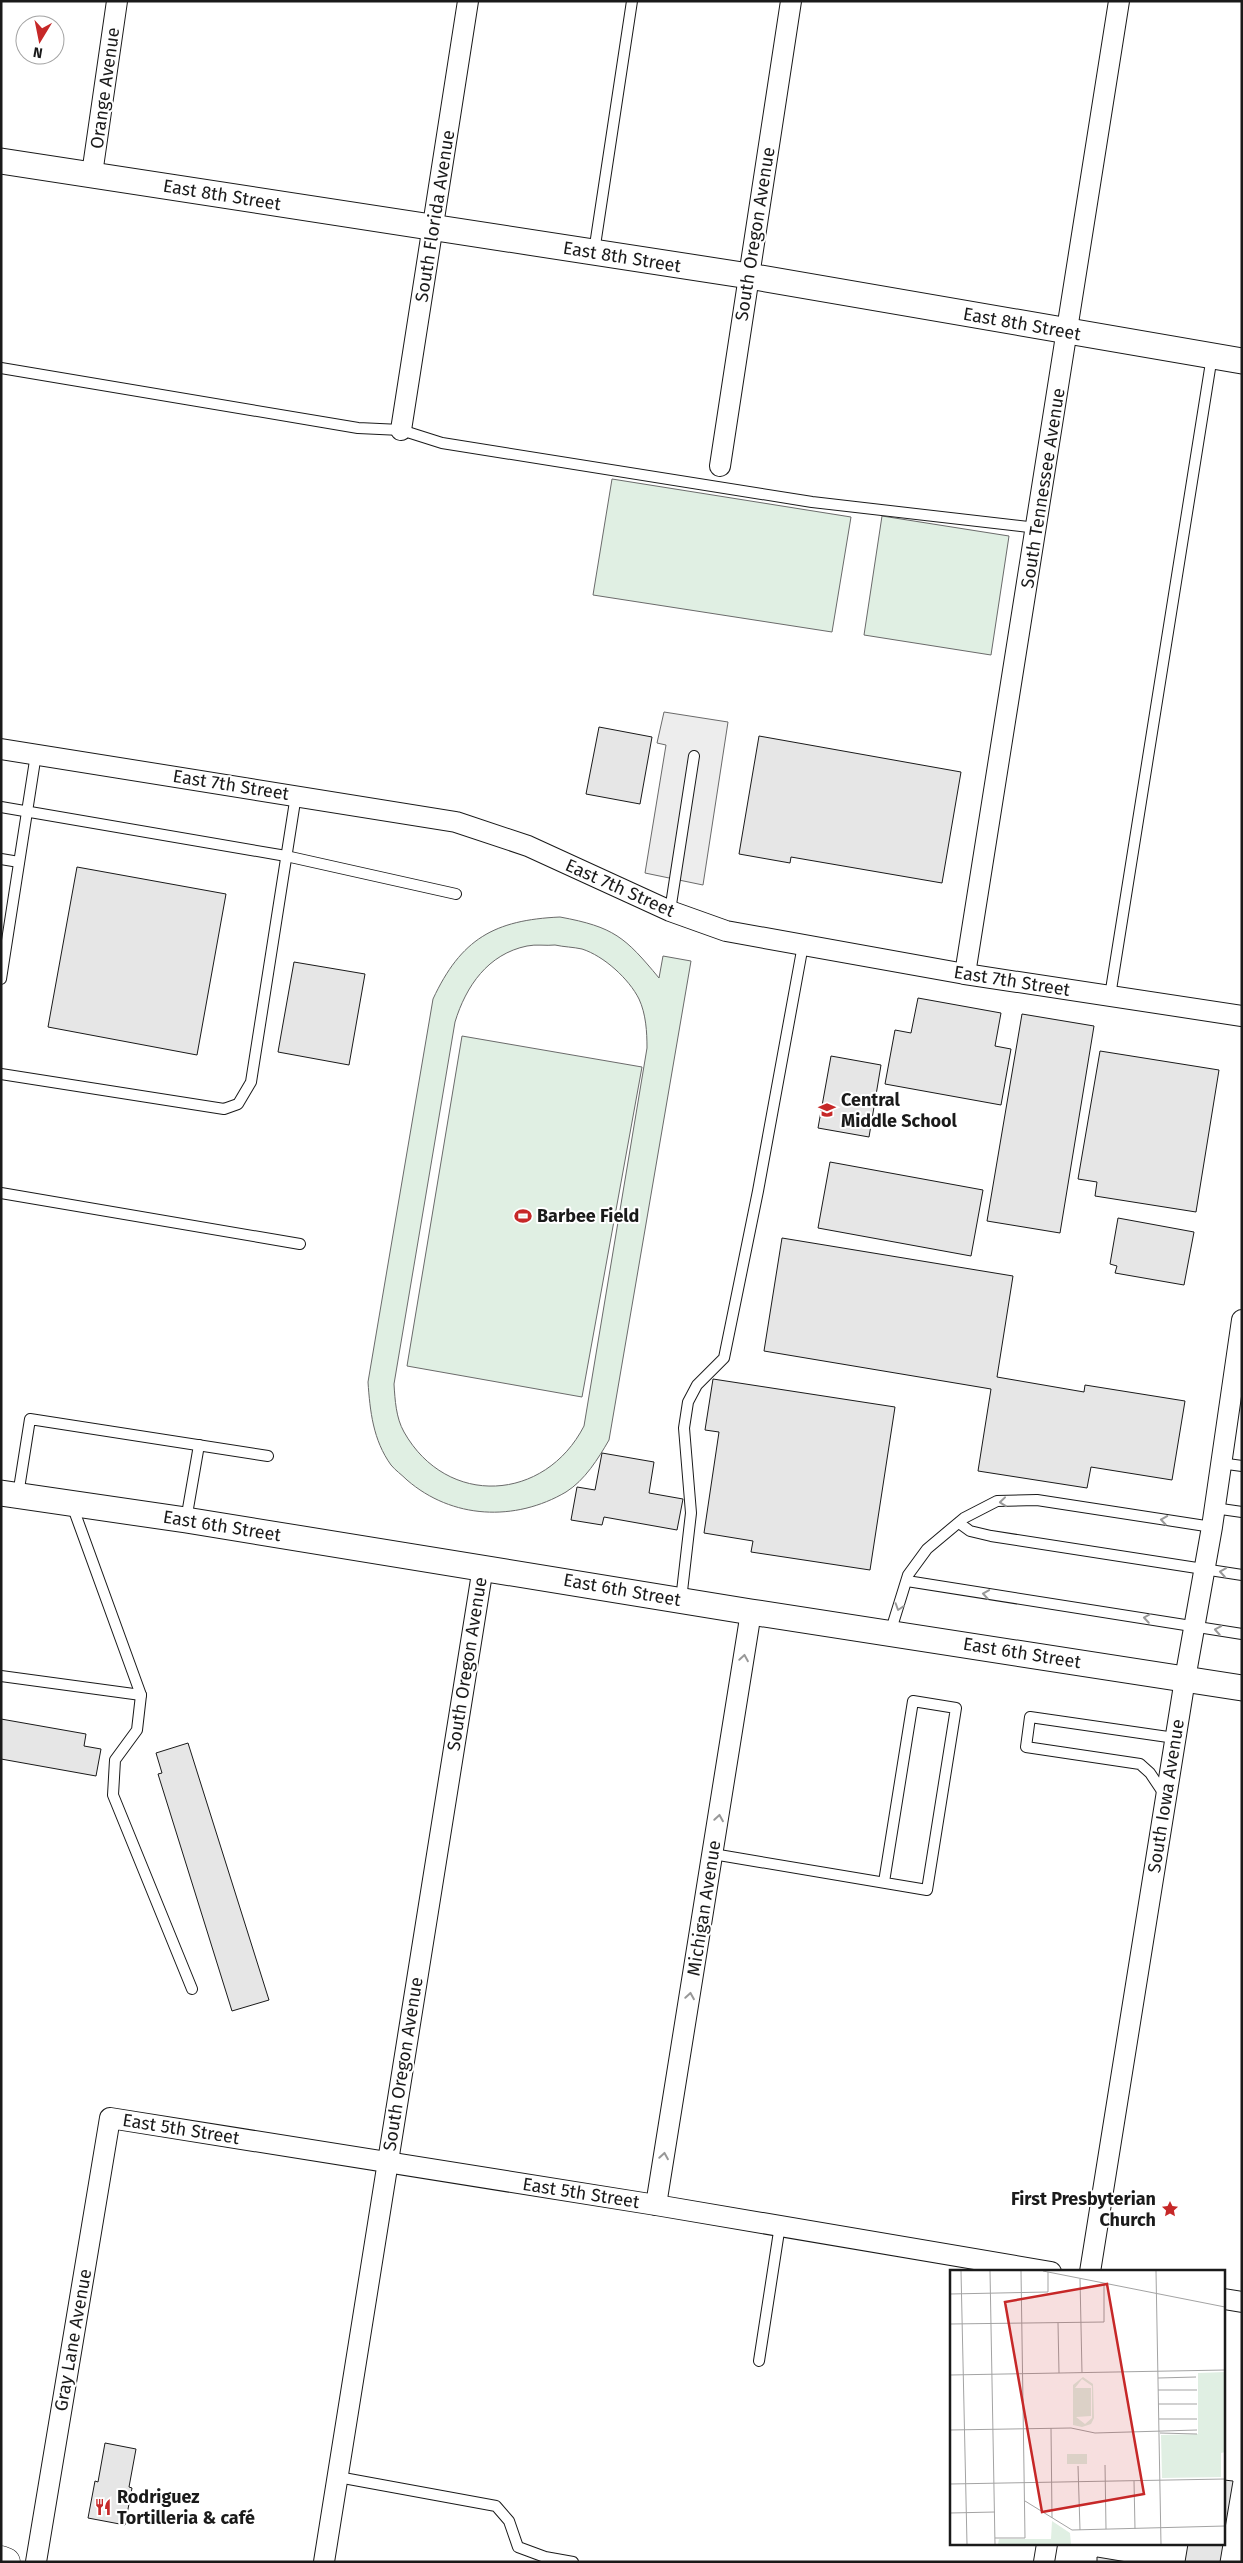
<svg xmlns="http://www.w3.org/2000/svg" width="1243" height="2563" viewBox="0 0 1243 2563" font-family="'Fira Sans',sans-serif">
<style>
.green{fill:#e0efe3;stroke:#6a6a6a;fill-rule:evenodd}
.parking{fill:#ededed;stroke:#6a6a6a}
.building{fill:#e6e6e6;stroke:#1a1a1a}
.lines{fill:none;stroke-linecap:round;stroke-linejoin:round}
.service-casing{stroke:#1a1a1a;stroke-width:12}
.minor-casing{stroke:#1a1a1a;stroke-width:22}
.tertiary-casing{stroke:#1a1a1a;stroke-width:27}
.primary-casing{stroke:#1a1a1a;stroke-width:29}
.service{stroke:#fff;stroke-width:10}
.minor{stroke:#fff;stroke-width:20}
.tertiary{stroke:#fff;stroke-width:25}
.primary{stroke:#fff;stroke-width:28}
.oneway{stroke:#989898}
.labels{text-anchor:middle;dominant-baseline:central;stroke-width:4;stroke-linejoin:round;paint-order:stroke}
.street-label{font-size:18px;fill:#1a1a1a;stroke:#fff}
.poi-label{font-size:18px;font-weight:bold;fill:#1a1a1a;stroke:#fff;text-anchor:start}
.inset-road{fill:none;stroke:#a3a3a3;stroke-width:1}
.view{fill:#c62828;fill-opacity:0.15;stroke:#c62828;stroke-width:2.5}
.inset-edge{fill:none;stroke:#1a1a1a;stroke-width:2.5}
</style>
<rect width="100%" height="100%" fill="#fff"/>
<g class="green">
<path d="M612,479l239,38 -19,115 -239,-37z"/>
<path d="M882,516l127,20 -18,119 -127,-20z"/>
<path d="M560,917c54,10 65,20 99,61l4,-22 28,5 -82,479c-11,19 -24,40 -43,52 -51,30 -114,27 -159,-12 -5,-5 -12,-10 -16,-15 -18,-25 -21,-54 -23,-83l65,-383c28,-60 61,-79 127,-82zM555,945c9,2 18,2 27,4 22,7 47,30 57,50 7,15 8,33 8,49l-63,378c-39,76 -137,82 -180,6 -8,-14 -9,-32 -10,-48l61,-362c11,-36 33,-68 72,-76 9,-2 19,0 28,-1z"/>
<path d="M462,1036l180,31 -60,330 -175,-31z"/>
</g>
<path class="parking" d="M664,712l64,10 -25,163 -58,-12 21,-128 -9,-2z"/>
<g class="building">
<path d="M599,727l53,10 -12,67 -54,-10z"/>
<path d="M759,736l202,36 -19,111 -151,-26 -1,6 -51,-9z"/>
<path d="M77,867l149,27 -29,161 -149,-28z"/>
<path d="M294,962l71,12 -16,91 -71,-13z"/>
<path d="M918,998l83,15 -6,33 16,3 -10,56 -116,-21 10,-54 16,3z"/>
<path d="M1022,1014l72,12 -34,207 -73,-12z"/>
<path d="M1100,1051l119,19 -23,142 -101,-16 2,-14 -19,-3z"/>
<path d="M831,1056l50,9 -12,72 -51,-9z"/>
<path d="M830,1162l153,28 -12,66 -153,-28z"/>
<path d="M1118,1218l76,14 -10,53 -69,-12 2,-7 -7,-2z"/>
<path d="M782,1238l231,38 -16,101 87,15 1,-7 100,16 -13,79 -81,-13 -4,21 -109,-17 13,-82 -227,-38z"/>
<path d="M713,1379l182,28 -25,163 -119,-18 2,-11 -49,-8 15,-101 -14,-2z"/>
<path d="M602,1453l52,9 -5,31 34,6 -6,31 -73,-13 -2,8 -31,-5 6,-33 18,3z"/>
<path d="M1,1719l85,15 -2,12 17,3 -5,27 -95,-17z"/>
<path d="M188,1743l81,257 -37,11 -74,-237 4,-1 -6,-20z"/>
<path d="M105,2443l31,6 -7,38 3,1 -7,37 -37,-7 7,-37 3,1z"/>
<path d="M1224,2480l9,1 -9,53z"/>
<path d="M1188,2544h35l-3,18h-35z"/>
<path d="M1097,2557l30,5h-30z"/>
</g>
<g class="lines">
<g class="service-casing">
<g id="service">
<path d="M594,252l38,-251"/>
<path d="M1,368l357,60 43,2 41,13 370,59 225,26"/>
<path d="M1,807l285,49 170,38"/>
<path d="M1,859l18,3"/>
<path d="M670,911l24,-155"/>
<path d="M1,979l35,-225"/>
<path d="M1110,996l102,-640"/>
<path d="M1,1074l223,35 14,-5 13,-22 45,-287"/>
<path d="M1,1193l299,51"/>
<path d="M1220,1463l22,3"/>
<path d="M18,1495l12,-76 238,37"/>
<path d="M72,1505l69,190 -4,35 -22,30 -2,35 79,194"/>
<path d="M1214,1508l28,4"/>
<path d="M186,1520l13,-75"/>
<path d="M959,1523l11,8 21,5 251,39"/>
<path d="M907,1581l335,53"/>
<path d="M681,1600l10,-87 -7,-85 4,-26 9,-17 27,-27 34,-167 45,-246"/>
<path d="M890,1633l18,-58 19,-26 37,-31 33,-17 40,-1 175,27"/>
<path d="M1,1676l140,19"/>
<path d="M1164,1794l-14,-21 -10,-9 -114,-17 4,-30 145,21"/>
<path d="M713,1854l214,36 29,-182 -43,-7 -29,181"/>
<path d="M759,2361l21,-136"/>
<path d="M338,2477l158,29 13,15 9,26 27,10 28,5"/>
</g>
</g>
<g class="minor-casing">
<g id="minor">
<path d="M92,174l25,-173"/>
<path d="M401,430l67,-429"/>
<path d="M720,466l71,-465"/>
<path d="M1,749l455,73 72,24 142,65 56,20 239,43 277,42"/>
<path d="M965,974l154,-973"/>
<path d="M656,2205l95,-593"/>
<path d="M1090,2272l95,-593 27,-152 30,-207"/>
<path d="M1224,2299l18,3"/>
<path d="M36,2562l74,-444 546,87 395,67"/>
<path d="M324,2562l159,-995"/>
<path d="M1044,2562l3,-18"/>
</g>
</g>
<g class="tertiary-casing">
<g id="tertiary">
<path d="M1,161l748,115 493,85"/>
<path d="M1,1493l185,27 565,92 491,76"/>
</g>
</g>
<g class="primary-casing">
<path id="primary" d="M1,2560l5,2"/>
</g>
<use href="#service" class="service"/>
<use href="#minor" class="minor"/>
<use href="#tertiary" class="tertiary"/>
<use href="#primary" class="primary"/>
</g>
<defs><path id="oneway-chevron" d="M-2-3.5L2.5 0L-2 3.5" fill="none" stroke-width="1.6" stroke-linecap="round" stroke-linejoin="round" transform="scale(1.25)"/></defs>
<g class="oneway">
<use href="#oneway-chevron" transform="translate(1003 1502) rotate(174)"/>
<use href="#oneway-chevron" transform="translate(1164 1520) rotate(-171)"/>
<use href="#oneway-chevron" transform="translate(1223 1572) rotate(-171)"/>
<use href="#oneway-chevron" transform="translate(986 1594) rotate(-171)"/>
<use href="#oneway-chevron" transform="translate(899 1607) rotate(108)"/>
<use href="#oneway-chevron" transform="translate(1147 1618) rotate(-171)"/>
<use href="#oneway-chevron" transform="translate(1218 1630) rotate(-170)"/>
<use href="#oneway-chevron" transform="translate(744 1658) rotate(-81)"/>
<use href="#oneway-chevron" transform="translate(719 1818) rotate(-81)"/>
<use href="#oneway-chevron" transform="translate(690 1996) rotate(-81)"/>
<use href="#oneway-chevron" transform="translate(664 2156) rotate(-81)"/>
</g>
<defs>
<g id="school-bare" transform="scale(1.35)"><path d="M0-5L7-2L0 1L-7-2ZM-4 1L0 2.5L4 1V4Q0 6-4 4Z" fill="#c62828" stroke="#fff" stroke-width="2.5" paint-order="stroke"/></g>
<g id="stadium-bare" transform="scale(1.35)"><path d="M0-5a6.5 5 0 1 0 0 10a6.5 5 0 1 0 0-10ZM-3.5-1.8h7v3.6h-7Z" fill="#c62828" stroke="#fff" stroke-width="2.5" paint-order="stroke"/></g>
<g id="sight-bare" transform="scale(1.35)"><path d="M0-6L1.8-2.2L6-1.7L2.9 1.2L3.7 5.4L0 3.3L-3.7 5.4L-2.9 1.2L-6-1.7L-1.8-2.2Z" fill="#c62828" stroke="#fff" stroke-width="2.5" paint-order="stroke"/></g>
<g id="restaurant-bare" transform="scale(1.35)"><path d="M-5-6h1v4h1v-4h1v4h1v-4h1v5L-1.5 .5V6h-2V.5L-5-1ZM5-6V6H3V1.5H1.5Q1.5-4 5-6Z" fill="#c62828" stroke="#fff" stroke-width="2.5" paint-order="stroke"/></g>
</defs>
<g fill-rule="evenodd">
<use href="#school-bare" x="827" y="1110"/>
<use href="#stadium-bare" x="523" y="1216"/>
<use href="#sight-bare" x="1170" y="2209"/>
<use href="#restaurant-bare" x="103" y="2507"/>
</g>
<g class="labels">
<g class="street-label">
<text transform="translate(105 88) rotate(-82)">Orange Avenue</text>
<text transform="translate(222 195) rotate(9)">East 8th Street</text>
<text transform="translate(435 216) rotate(-81)">South Florida Avenue</text>
<text transform="translate(755 234) rotate(-81)">South Oregon Avenue</text>
<text transform="translate(622 257) rotate(9)">East 8th Street</text>
<text transform="translate(1022 324) rotate(10)">East 8th Street</text>
<text transform="translate(1043 488) rotate(-81)">South Tennessee Avenue</text>
<text transform="translate(231 785) rotate(9)">East 7th Street</text>
<text transform="translate(620 888) rotate(24)">East 7th Street</text>
<text transform="translate(1012 981) rotate(9)">East 7th Street</text>
<text transform="translate(222 1526) rotate(9)">East 6th Street</text>
<text transform="translate(622 1590) rotate(10)">East 6th Street</text>
<text transform="translate(1022 1653) rotate(9)">East 6th Street</text>
<text transform="translate(467 1664) rotate(-81)">South Oregon Avenue</text>
<text transform="translate(1166 1796) rotate(-81)">South Iowa Avenue</text>
<text transform="translate(704 1908) rotate(-81)">Michigan Avenue</text>
<text transform="translate(403 2064) rotate(-81)">South Oregon Avenue</text>
<text transform="translate(181 2129) rotate(9)">East 5th Street</text>
<text transform="translate(581 2193) rotate(9)">East 5th Street</text>
<text transform="translate(73 2340) rotate(-80)">Gray Lane Avenue</text>
</g>
<g class="poi-label">
<text x="841" y="1100">Central<tspan x="841" dy="21">Middle School</tspan></text>
<text x="537" y="1216">Barbee Field</text>
<text x="1156" y="2199" text-anchor="end">First Presbyterian<tspan x="1156" dy="21">Church</tspan></text>
<text x="117" y="2497">Rodriguez<tspan x="117" dy="21">Tortilleria &amp; café</tspan></text>
</g>
</g>
<g transform="translate(950 2270)">
<rect width="275" height="275" fill="#fff"/>
<path d="M275,102v80l-4,1v24l-59,1 -1,-43 37,-1v-61zM133,107l10,7 1,34 -3,6 -9,3 -9,-2v-40zM132,109l10,7v32l-7,6 -9,-7 15,-1v-28h-16zM117,184h20v10h-20zM102,251l18,12 1,11h-73l1,-5h52z" fill="#e0efe3" fill-rule="evenodd"/>
<path class="inset-road" d="M11,1l6,273M40,1l5,273M93,1l182,36M206,1l5,273M130,9l2,94M0,24l98,-2v-20M108,53l1,50M0,54l154,-2v-38M0,105l275,-5M208,108l38,-1M208,120h39M208,134h39M209,149h38M101,158l1,90M0,160l121,-2 24,5 102,-3M210,163l37,1M155,195l1,64M128,196l2,64M184,211l1,48M0,214l275,-5M75,231l47,29 153,-4M0,243l45,-1M45,268h30l-4,-267"/>
<path class="view" d="M157,14l37,210 -102,18 -37,-210z"/>
<rect width="275" height="275" class="inset-edge"/>
</g>
<rect width="1243" height="2563" fill="none" stroke="#1a1a1a" stroke-width="5"/>
<g transform="translate(40 40) rotate(190)"><circle r="24" fill="#ffffff" stroke="#a3a3a3"/>
<path d="M0-4L9 19L0 12L-9 19Z" fill="#c62828"/>
<text y="-8" font-size="14" font-weight="bold" text-anchor="middle" fill="#1a1a1a">N</text>
</g>
</svg>
